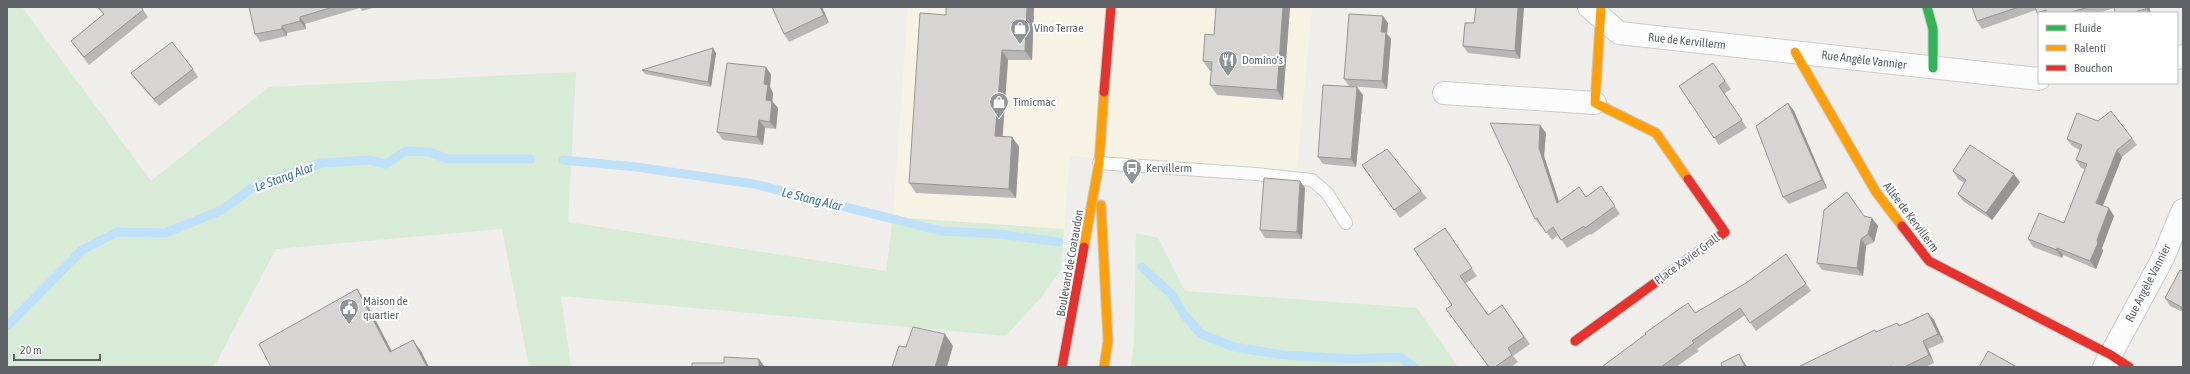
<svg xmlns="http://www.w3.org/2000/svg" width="2190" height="374" viewBox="0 0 2190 374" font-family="'Asap Condensed',sans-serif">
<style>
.commercial{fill:#f7f3e4}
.green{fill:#d8ebd6}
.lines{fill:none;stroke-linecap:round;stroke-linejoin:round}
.stream{stroke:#bfe0f9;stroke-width:9}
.lane-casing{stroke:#cbcccc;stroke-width:14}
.street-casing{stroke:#cbcccc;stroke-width:24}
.fast-casing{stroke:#cacacb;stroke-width:11}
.slow-casing{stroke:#cacacb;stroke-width:11}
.jam-casing{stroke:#cacacb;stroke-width:11}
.lane{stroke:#fdfcfc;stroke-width:12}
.street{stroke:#fdfcfc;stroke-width:22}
.fast{stroke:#30b455;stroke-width:9}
.slow{stroke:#ff9f0a;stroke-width:9}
.jam{stroke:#e5322d;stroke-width:9}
.wall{fill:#b8b7b5}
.shaded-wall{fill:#969594}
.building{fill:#d6d5d3;stroke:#969594}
.labels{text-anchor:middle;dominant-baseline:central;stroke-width:4;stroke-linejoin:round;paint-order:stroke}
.poi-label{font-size:12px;fill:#5f6368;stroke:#fff;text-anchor:start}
.street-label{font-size:12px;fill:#5f6368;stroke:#fff}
.water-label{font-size:13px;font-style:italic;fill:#4174aa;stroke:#fff}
</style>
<rect width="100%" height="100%" fill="#efeeea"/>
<path class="commercial" d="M908,7h404l-15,163 -227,-14 -6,73 -171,-12z"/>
<g class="green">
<path d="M7,7h15l129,174 118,-94 307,-15 -8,150 318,49 7,-54 171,12 -3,40 -19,27 -36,40 -445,-40 10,71h-42l-27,-138 -226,20 -62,118h-207z"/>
<path d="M1136,233l22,5 27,53 232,17 41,59h-327l3,-24z"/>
</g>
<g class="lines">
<g class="stream">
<path d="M563,160l73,7 118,17 187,47 58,3 60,8"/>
<path d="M1142,267l30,28 13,21 16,18 33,13 50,8 68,4 48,-2 14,10"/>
<path d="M7,326l75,-76 35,-18 48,1 57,-23 34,-25 66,-22 47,-3 17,4 20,-13 24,1 17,7h84"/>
</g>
<g class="lane-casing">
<path id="lane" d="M1099,163l157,11 56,6 15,13 19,30"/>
</g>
<g class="street-casing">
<g id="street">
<path d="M1589,7l30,26 420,46"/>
<path d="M2177,58l6,-2"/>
<path d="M1444,93l151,10"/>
<path d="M2104,367l58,-107 21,-50"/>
</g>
</g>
<g class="fast-casing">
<path id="fast" d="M1927,7l6,22v39"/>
</g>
<g class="slow-casing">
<g id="slow">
<path d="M1601,7l-6,96 61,30 32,46"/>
<path d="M1795,52l81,140 26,34"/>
<path d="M1101,205l7,136 -4,26"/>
<path d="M1084,247l15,-84 5,-71"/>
</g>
</g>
<g class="jam-casing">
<g id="jam">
<path d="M1104,92l7,-85"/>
<path d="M1902,226l27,35 182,94 18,12"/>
<path d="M1575,341l150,-109 -37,-53"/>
<path d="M1062,367l22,-120"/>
</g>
</g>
<use href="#lane" class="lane"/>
<use href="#street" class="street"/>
<use href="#fast" class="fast"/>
<use href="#slow" class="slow"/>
<use href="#jam" class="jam"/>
</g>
<g class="wall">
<path d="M97,7h44l7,10 -59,48 -18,-24 32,-27z"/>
<path d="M249,7h128l-15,4 -2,-3 -55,16 1,5 -19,4v3l-27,6 -5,-8z"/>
<path d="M822,7l7,16 -40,19 -5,-8z"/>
<path d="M1034,7l-2,53h-24l-6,77h10l7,10 -3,51 -100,-5 -7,-10 37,-168z"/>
<path d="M1290,7l-7,93 -66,-5 -7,-10 1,-14h-1l-7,-10 11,-26z"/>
<path d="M1524,7l-4,52 -52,-6 -5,-7 11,-23z"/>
<path d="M1972,7h177l2,6h-36l-1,-5 -16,5h-59v3l-3,-6 -54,19 -5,-8z"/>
<path d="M1388,23l-1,11 4,5 -4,50 -38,-3 -5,-7z"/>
<path d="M716,53l-5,34 -66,-13 -3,-4z"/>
<path d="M1713,63l18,26 -7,5 23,34 -28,17 -40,-59z"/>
<path d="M766,67l5,8 -1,12 3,6 -1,8 6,7 -2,21 -11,-1 -2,17 -40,-5 -6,-8z"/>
<path d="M193,69l5,8 -39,29 -23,-26 -5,-7z"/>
<path d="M1363,95l-7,72 -33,-3 -5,-7z"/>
<path d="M1788,103l6,8 33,77 -38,16 -6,-7z"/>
<path d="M1546,133l-2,23 15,46 27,-5 15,-11 19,28 -29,21 -1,-1 -23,14 -9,-13 -6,5 -10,-14 -1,1 -6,-8z"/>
<path d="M2132,138l5,7 -15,12 -19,49 11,10 -12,32 1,3 -7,18 -33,-14 -1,3 -29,-11 -5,-8 36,-16 21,-54 -4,-1 -5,-8 4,-10 -8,-4 -5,-7z"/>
<path d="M1362,165l59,26 6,7 -27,20z"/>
<path d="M1953,171l67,11 -28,38 -29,-19 -5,-7 6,-11 -6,-4z"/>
<path d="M1305,188l-3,51 -37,-1 -5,-8z"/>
<path d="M1864,216l14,10 -4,16 -8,4 -3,30 -41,-6 -5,-7z"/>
<path d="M1445,228l32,48 -11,7 22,32 14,-10 28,39 -17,12 5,6 -7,5h-23l-36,-62z"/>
<path d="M1786,254l25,37 -55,40 -11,-16 -48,34 2,2 -23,16h-73l143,-84z"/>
<path d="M2183,271v41l-13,-6 -5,-8z"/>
<path d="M1928,313l6,7 10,22 -16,7 6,14 -9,4h-125l97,-44 3,3z"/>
</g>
<g class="shaded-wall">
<path d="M820,7h2l7,16 -5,-8z"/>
<path d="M1027,7h7l-2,53 -7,-9z"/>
<path d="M1283,7h7l-7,93 -6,-10z"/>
<path d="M1518,7h6l-4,52 -5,-8z"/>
<path d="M2146,7h3l2,6h-2z"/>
<path d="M1383,16l5,7 -1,11 4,5 -4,50 -5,-8 -1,-49z"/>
<path d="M300,17l5,7 1,5 -6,-8z"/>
<path d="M282,26l5,7v3l-5,-7z"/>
<path d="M713,48l3,5 -5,34 -3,-5z"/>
<path d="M1002,50l6,10 -6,86 -7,-10z"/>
<path d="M766,67l5,8 -1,12 3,6 -1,14 -6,-7 -2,-16z"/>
<path d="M1357,87l6,8 -7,72 -5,-8z"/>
<path d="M772,101l6,7 -2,21 -6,-7z"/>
<path d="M1788,103l6,8 33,77 -5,-8z"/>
<path d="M759,120l6,8 -2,17 -6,-8z"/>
<path d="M1540,125l6,8 -2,23 18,55 -5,-8 -18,-55z"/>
<path d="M1012,137l7,10 -3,51 -7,-9z"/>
<path d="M2117,150l5,7 -21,53 -5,-7z"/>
<path d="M2014,174l6,8 -28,38 -6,-7z"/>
<path d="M1300,181l5,7 -3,51 -5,-7z"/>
<path d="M2109,208l5,8 -12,32 1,3 -7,18 -6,-8 7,-21z"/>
<path d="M1872,218l6,8 -4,16 -6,-8z"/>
<path d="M1861,239l5,7 -3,30 -6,-8z"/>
<path d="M2057,248l6,7 -1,3 -5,-8z"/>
<path d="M357,289l8,11 33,63 -8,-11z"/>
<path d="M1928,313l6,7 10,22 -6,-8z"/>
<path d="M945,334l8,12 -6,21h-12z"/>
<path d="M413,340l8,11 8,16h-2z"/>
<path d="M1923,341l5,8 6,14 -5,-8z"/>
<path d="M1739,354l5,8 3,5h-2z"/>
<path d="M759,359l6,8h-6z"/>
</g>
<g class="building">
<path d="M98,7h43l2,3 -59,47 -13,-16 33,-27z"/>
<path d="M249,7h84l-33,10v4l-18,5v3l-27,5z"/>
<path d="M772,7h48l4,8 -40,19z"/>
<path d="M946,7h81l-2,44 -23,-1 -7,86 17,1 -3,52 -100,-6 11,-170 26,2z"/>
<path d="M1216,7h67l-6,83 -67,-5 2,-23 -9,-1 2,-27 9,1z"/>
<path d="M1476,7h42l-3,44 -52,-5 2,-23h9z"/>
<path d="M1972,7h47l-42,14z"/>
<path d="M2035,7h53l-19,6h-22l-1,-3 -9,3z"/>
<path d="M2114,7h32v2l-9,2 -2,2h-20z"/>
<path d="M1349,14l34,2 -2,16h5l-4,49 -38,-2z"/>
<path d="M172,42l21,27 -39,30 -23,-26z"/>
<path d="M713,48l-5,34 -66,-12z"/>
<path d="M727,63l39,4 -2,17 4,1 -2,15 6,1 -2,21 -11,-2 -2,17 -40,-5z"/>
<path d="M1713,63l12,18 -6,5 23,34 -28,18 -35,-52z"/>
<path d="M1323,85l34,2 -6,72 -33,-2z"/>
<path d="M1788,103l34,77 -39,17 -27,-71z"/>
<path d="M2111,111l21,27 -15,12 -21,53 13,5 -12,32 1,3 -8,18 -33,-13v2l-29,-11 11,-26 25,10 23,-59 -11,-4 6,-15 -15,-6 10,-26 21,8z"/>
<path d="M1490,123l50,2 -1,23 18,55 22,-16 7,10 15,-11 14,20 -30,22 -1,-2 -23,14 -8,-13 -7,6 -9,-15 -2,1z"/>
<path d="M1970,145l44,29 -28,39 -28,-19 8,-14 -13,-9z"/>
<path d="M1387,149l34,42 -27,19 -32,-45z"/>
<path d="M1264,178l36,3 -3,51 -37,-2z"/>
<path d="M1847,192l17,24 8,2 -4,16 -7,5 -4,29 -40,-5 7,-53z"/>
<path d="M1445,228l27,40 -12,8 28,39 14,-10 22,32 -16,11 4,7 -17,12h-6l-43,-58 6,-4 -38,-56z"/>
<path d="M1786,254l20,30 -56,39 -10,-15 -48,33 2,2 -33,24h-58v-1l43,-32 -1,-1 43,-30 7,10 51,-30z"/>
<path d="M2180,270l3,1v37l-18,-10z"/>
<path d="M357,289l33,63 23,-12 14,27h-156l-12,-23z"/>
<path d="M1928,313l10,21 -15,7 6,14 -25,12h-13v-1l-3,1h-88v-1l75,-36 1,2 21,-9 2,3z"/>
<path d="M913,327l32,7 -10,33h-43l7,-21 7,1z"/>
<path d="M1988,351l29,16h-38z"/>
<path d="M1739,354l6,13h-23l-1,-4z"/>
<path d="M724,357l35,2v8h-67v-4h32z"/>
</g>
<defs>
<g id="shop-pin" transform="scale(1)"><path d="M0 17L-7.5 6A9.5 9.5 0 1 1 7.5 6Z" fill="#919496" stroke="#fff"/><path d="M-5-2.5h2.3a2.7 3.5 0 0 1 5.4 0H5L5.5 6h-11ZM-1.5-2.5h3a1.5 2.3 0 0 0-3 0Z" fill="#fff"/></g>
<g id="restaurant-pin" transform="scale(1)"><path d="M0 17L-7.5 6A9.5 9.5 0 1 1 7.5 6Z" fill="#919496" stroke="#fff"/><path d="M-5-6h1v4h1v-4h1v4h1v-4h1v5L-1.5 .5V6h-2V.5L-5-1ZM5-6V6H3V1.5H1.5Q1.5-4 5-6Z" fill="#fff"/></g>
<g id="bus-pin" transform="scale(1)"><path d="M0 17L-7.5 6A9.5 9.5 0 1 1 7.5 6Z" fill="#919496" stroke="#fff"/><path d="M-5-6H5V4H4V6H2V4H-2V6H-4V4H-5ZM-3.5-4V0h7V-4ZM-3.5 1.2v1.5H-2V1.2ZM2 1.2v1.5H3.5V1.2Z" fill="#fff"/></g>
<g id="civic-pin" transform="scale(1)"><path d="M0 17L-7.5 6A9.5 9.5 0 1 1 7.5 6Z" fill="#919496" stroke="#fff"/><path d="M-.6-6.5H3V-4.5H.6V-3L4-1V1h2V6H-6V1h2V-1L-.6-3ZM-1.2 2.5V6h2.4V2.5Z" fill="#fff"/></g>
</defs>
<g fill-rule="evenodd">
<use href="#shop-pin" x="1020" y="28"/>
<use href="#restaurant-pin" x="1228" y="60"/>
<use href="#shop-pin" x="999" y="102"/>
<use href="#bus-pin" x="1132" y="168"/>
<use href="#civic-pin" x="349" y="308"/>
</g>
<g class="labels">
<g class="poi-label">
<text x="1034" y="28">Vino Terrae</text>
<text x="1242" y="60">Domino's</text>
<text x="1013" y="102">Timicmac</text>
<text x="1146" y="168">Kervillerm</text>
<text x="363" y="301">Maison de<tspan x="363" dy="14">quartier</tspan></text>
</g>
<g class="street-label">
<text transform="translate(1687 41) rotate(6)">Rue de Kervillerm</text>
<text transform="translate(1864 60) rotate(7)">Rue Angèle Vannier</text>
<text transform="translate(1911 217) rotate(53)">Allée de Kervillerm</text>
<text transform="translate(1687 259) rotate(-36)">Place Xavier Grall</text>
<text transform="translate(1070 263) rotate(-80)">Boulevard de Coataudon</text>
<text transform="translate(2148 283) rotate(-63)">Rue Angèle Vannier</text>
</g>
<g class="water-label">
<text transform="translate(284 177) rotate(-20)">Le Stang Alar</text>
<text transform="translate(812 199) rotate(14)">Le Stang Alar</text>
</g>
</g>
<rect width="2190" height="374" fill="none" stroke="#5f6368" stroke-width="16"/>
<rect x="2038" y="12" width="140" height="72" fill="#ffffff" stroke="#bfc1c3"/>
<rect x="2046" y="25" width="20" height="6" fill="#30b455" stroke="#bfc1c3"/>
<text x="2074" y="32" font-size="12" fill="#5f6368">Fluide</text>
<rect x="2046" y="45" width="20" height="6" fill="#ff9f0a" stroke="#bfc1c3"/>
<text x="2074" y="52" font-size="12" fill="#5f6368">Ralenti</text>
<rect x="2046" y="65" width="20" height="6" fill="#e5322d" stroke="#bfc1c3"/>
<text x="2074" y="72" font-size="12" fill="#5f6368">Bouchon</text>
<path d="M14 354v6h86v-6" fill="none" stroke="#5f6368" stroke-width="2"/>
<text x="20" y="354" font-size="12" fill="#5f6368" stroke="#ffffff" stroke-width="3" paint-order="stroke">20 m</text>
</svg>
